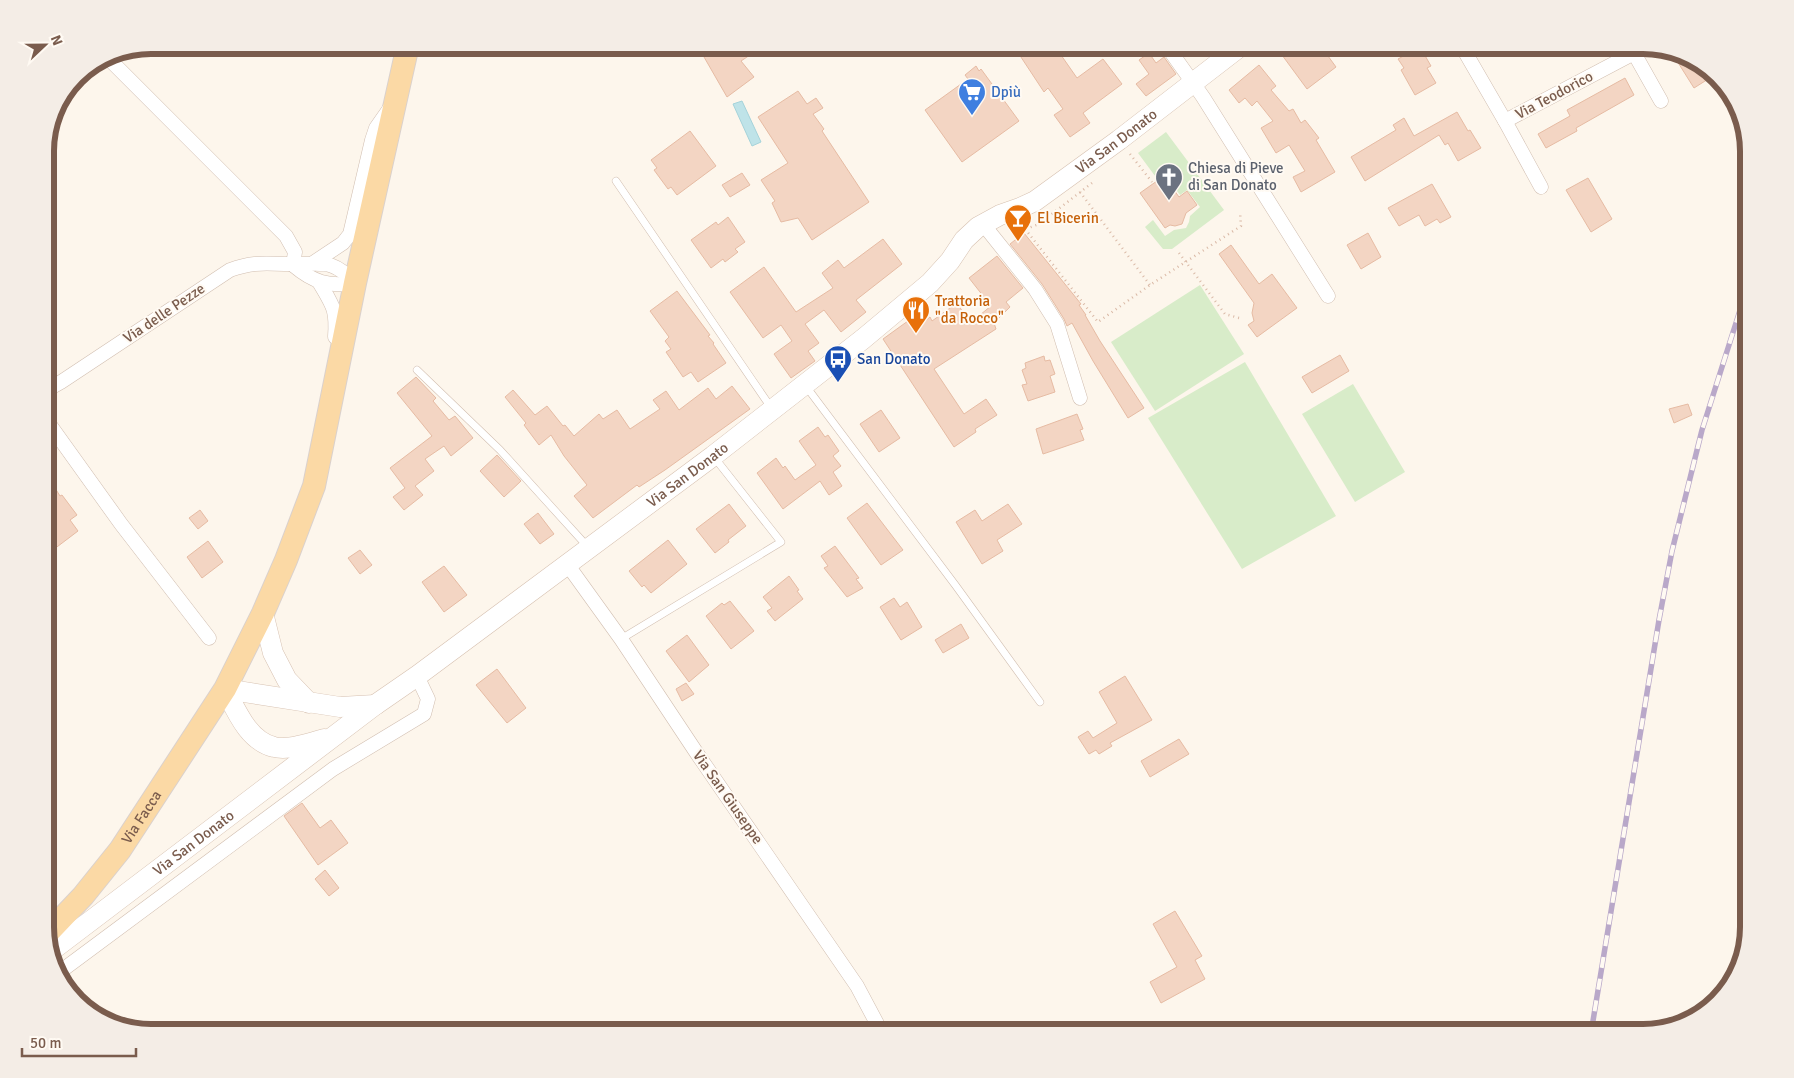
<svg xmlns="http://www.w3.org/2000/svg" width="1794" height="1078" viewBox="0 0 1794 1078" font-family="Signika,sans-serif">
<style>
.green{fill:#d8ecc9}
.water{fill:#bfe3e8;stroke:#a5d3da}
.building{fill:#f3d5c3;stroke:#e6bba3}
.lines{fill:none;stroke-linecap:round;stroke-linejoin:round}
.lane-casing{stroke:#d1beb0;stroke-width:8}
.street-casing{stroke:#d1beb0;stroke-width:15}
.secondary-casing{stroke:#d6c0b0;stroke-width:21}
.primary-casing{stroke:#dad1cd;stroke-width:24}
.path{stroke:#d9b8a5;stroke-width:2.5;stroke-dasharray:1 4;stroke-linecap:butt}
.lane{stroke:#fff;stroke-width:7}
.street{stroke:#fff;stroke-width:14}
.secondary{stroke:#fff;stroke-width:20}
.primary{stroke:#fbd9a5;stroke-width:22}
.rail-casing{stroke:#b9a8c9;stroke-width:5.5}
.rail{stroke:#fffaf3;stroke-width:4;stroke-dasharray:11;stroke-linecap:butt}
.labels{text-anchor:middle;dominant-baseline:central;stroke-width:4;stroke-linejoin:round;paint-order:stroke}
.shop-label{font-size:15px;fill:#366cbe;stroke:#fffaf3;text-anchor:start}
.street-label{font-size:15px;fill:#7a5c4d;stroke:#fffaf3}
.worship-label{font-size:15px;fill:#5b616d;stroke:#fffaf3;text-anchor:start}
.food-label{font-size:15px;fill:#c56008;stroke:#fffaf3;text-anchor:start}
.transit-label{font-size:15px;fill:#164399;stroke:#fffaf3;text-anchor:start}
.rim{fill:none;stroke:#7a5c4d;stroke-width:6}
</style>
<rect width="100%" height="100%" fill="#fdf6ec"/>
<g class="green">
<path d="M1166,132l58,78 -52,39h-9l-18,-22 8,-7 12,16 9,-6 12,-2 3,-6 1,-6 10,-9 -13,-17 -7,5 -15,-20 -7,5 -20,-27z"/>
<path d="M1200,285l44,69 -89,57 -44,-69z"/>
<path d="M1245,362l91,154 -94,53 -94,-151z"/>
<path d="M1353,384l52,88 -50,30 -53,-88z"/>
</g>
<path class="water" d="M742,101l19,41 -9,4 -19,-42z"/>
<g class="building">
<path d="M708,45h37l5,10 -9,6 13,16 -27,20 -27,-47z"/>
<path d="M1013,45h41l23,33 26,-19 19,25 -39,29 7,10 -20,14 -16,-22 9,-6 -15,-21 -4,4z"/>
<path d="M1296,45h24l16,22 -29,22 -25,-34z"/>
<path d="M1420,47l11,19 -4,2 9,15 -21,12 -14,-25 3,-2 -6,-9z"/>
<path d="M1149,53l7,10 8,-6 12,17 -30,22 -10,-12 13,-10 -10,-14z"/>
<path d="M1672,53l24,6 17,17 -19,12z"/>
<path d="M1259,65l17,21 -5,4 18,21 4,-2 8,14 4,-3 14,18 -3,2 19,32 -34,20 -8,-15 12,-6 -16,-26 -13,8 -15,-25 12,-7 -16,-20 -5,5 -7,-8 -6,5 -10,-13z"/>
<path d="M976,66l3,5 2,-2 38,52 -57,41 -37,-52 43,-31 -3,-4z"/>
<path d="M1625,78l9,17 -58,33 1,3 -31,17 -8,-14 32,-18 -3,-6z"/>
<path d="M798,91l9,13 9,-6 7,10 -10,6 11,15 -2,2 47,71 -57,38 -14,-22 -17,4 -9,-19 3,-2 -14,-21 27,-17 -30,-46z"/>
<path d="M1457,112l11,19 2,-1 11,18 -23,13 -10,-18 -3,2 -6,-10 -74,46 -14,-24 45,-27 -3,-5 11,-7 10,18z"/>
<path d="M690,131l26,35 -39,29 -6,-8 -3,2 -14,-19 3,-2 -6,-8z"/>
<path d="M742,173l8,12 -20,12 -8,-12z"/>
<path d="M1164,176l15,21 8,-6 10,14 -11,8 -4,11 -7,2 -5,-1 -5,3 -25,-35z"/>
<path d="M1588,178l24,41 -21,13 -25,-42z"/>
<path d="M1432,184l19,33 -11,6 -3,-4 -12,7 -6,-11 -20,11 -11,-18z"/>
<path d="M728,217l17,25 -10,7 3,3 -13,10 -2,-3 -12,9 -20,-28 25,-18 2,3z"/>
<path d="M1024,233l57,71 -2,1 7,10h-1l15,26 44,67 -16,10 -35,-57 -21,-38 -5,3 -3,-7 -22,-35 -32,-40z"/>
<path d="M1368,233l13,24 -20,12 -14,-24z"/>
<path d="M883,239l19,25 -46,36 10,12 -25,20 -17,-22 -19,14 14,19 -11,8 7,10 -24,17 -17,-24 18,-13 -11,-16 -18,13 -33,-46 34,-25 32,45 37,-24 -11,-15 16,-13 6,8z"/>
<path d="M1231,245l28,39 13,-10 25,34 -40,29 -9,-12 6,-4 -2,-8 2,-10 -35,-49z"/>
<path d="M997,256l26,32 -17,14 4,5 -16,16 2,6 -62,40 30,45 22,-15 11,16 -22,14 1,3 -22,15 -71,-108 36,-26 6,8 5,-4 2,4 25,-18 13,20 21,-17 -22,-28z"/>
<path d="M677,291l33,44 -2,1 6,7 -1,1 13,19 -28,19 -7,-10 -8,5 -17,-25 5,-3 -6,-8 4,-4 -19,-26z"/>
<path d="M1340,355l9,16 -37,22 -10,-16z"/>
<path d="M1044,356l1,5 5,-1 5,14 -5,2 5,16 -27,9 -6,-16 5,-1 -5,-14 4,-2 -1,-5z"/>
<path d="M416,377l20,21 -3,3 16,19 6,-4 18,22 -22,18 -7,-10 -19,13 9,12 -19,15 8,9 -19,15 -11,-13 12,-9 -15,-20 42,-32 -35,-43z"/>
<path d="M732,386l18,23 -85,61 -26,17 -2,-2 -44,33 -19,-22 13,-11 -23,-29 -13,-21 -12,10 -15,-20 2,-2 -21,-26 8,-7 22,25 12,-9 16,20 2,-1 9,11 25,-22 4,5 14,-9 13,19 30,-20 -7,-9 13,-9 13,19 29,-22 8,11z"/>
<path d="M1688,404l4,11 -18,8 -5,-14z"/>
<path d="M881,410l19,28 -21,14 -19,-28z"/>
<path d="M1077,414l6,15 -3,1 4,10 -41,14 -7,-25z"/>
<path d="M818,427l7,10 3,-2 11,16 -6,5 8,10 -8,6 9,14 -13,9 -9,-14 -37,28 -26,-36 19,-15 7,10 2,-2 10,14 21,-15 -17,-24z"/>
<path d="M497,455l24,26 -17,16 -24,-26z"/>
<path d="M45,472l15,24 2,-1 15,20 -7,5 8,11 -33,25z"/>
<path d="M867,503l36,47 -22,15 -34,-47z"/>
<path d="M729,504l17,22 -18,14 1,2 -14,11 -19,-24z"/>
<path d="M1008,504l14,20 -25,16 6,11 -21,13 -26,-42 19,-12 7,11z"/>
<path d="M200,510l8,11 -10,8 -9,-11z"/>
<path d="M538,513l16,21 -14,10 -16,-20z"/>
<path d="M668,540l19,24 -36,29 -7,-8 -2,2 -13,-16z"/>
<path d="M208,541l15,21 -21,16 -15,-21z"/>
<path d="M835,546l24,32 -3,1 7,9 -16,9 -23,-29 4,-2 -7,-10z"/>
<path d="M360,550l12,15 -12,9 -12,-16z"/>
<path d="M444,566l23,29 -23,17 -22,-30z"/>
<path d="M789,576l10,14 -2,1 6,8 -28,22 -8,-10 5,-3 -9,-11z"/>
<path d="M894,598l6,9 7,-5 15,25 -21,13 -21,-33z"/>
<path d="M730,601l24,30 -23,18 -25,-33 16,-13 2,2z"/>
<path d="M961,624l8,14 -26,15 -8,-13z"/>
<path d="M687,635l22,30 -20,17 -23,-31z"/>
<path d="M497,669l29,39 -19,15 -31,-38z"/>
<path d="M1125,676l27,44 -42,23 2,3 -13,8 -3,-4 -7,4 -11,-17 10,-6 5,7 24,-15 -18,-31z"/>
<path d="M686,683l8,11 -12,7 -6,-12z"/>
<path d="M1179,739l10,15 -39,23 -9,-16z"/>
<path d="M302,803l18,25 11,-8 17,23 -30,22 -34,-49z"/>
<path d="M325,870l14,18 -10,8 -14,-17z"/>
<path d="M1175,911l27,45 -7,4 10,19 -44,24 -11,-21 27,-15 -24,-43z"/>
</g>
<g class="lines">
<g class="lane-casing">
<g id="lane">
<path d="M616,181l156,228"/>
<path d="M417,370l83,80 87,96"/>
<path d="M805,385l151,201 84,116"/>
<path d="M621,639l160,-97 -67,-85"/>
</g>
</g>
<g class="street-casing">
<g id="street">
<path d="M1166,45l37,52 125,199"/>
<path d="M1461,45l44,76 36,66"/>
<path d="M106,56l180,180 9,16 -2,13"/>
<path d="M1505,121l129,-68 27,48"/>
<path d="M983,224l52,65 22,35 23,74"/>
<path d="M313,263l30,-20 7,-9 22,-94 4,-12 14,-20"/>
<path d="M293,265c20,17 35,22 62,18"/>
<path d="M319,282c14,24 18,27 16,55"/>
<path d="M45,391l16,-9 169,-112c26,-9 35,-6 61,-6 31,1 40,-7 64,19"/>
<path d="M45,418l76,106 88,114"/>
<path d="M567,564l54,75 75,113 161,234 25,47"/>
<path d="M57,974l276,-205 91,-55 4,-15 -11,-23"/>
</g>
</g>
<g class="secondary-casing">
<g id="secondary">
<path d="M263,613l10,40 14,27 22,23"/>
<path d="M225,689l115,18 35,-2"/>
<path d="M225,689c11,21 23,52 49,58 14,4 37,-4 50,-8"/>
<path id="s1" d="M51,951l324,-246 42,-29 296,-220 150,-117 67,-56 20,-22 14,-21 14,-13 22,-12 20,-7 15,-7 84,-61 123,-95"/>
</g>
</g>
<g class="primary-casing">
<g id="primary">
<path id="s2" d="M46,935l37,-39 37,-46 105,-161 38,-76 23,-53 28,-74 41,-203 53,-238"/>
</g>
</g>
<g class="path">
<path d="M1258,53l10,-8"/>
<path d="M1130,154l22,28"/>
<path d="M1080,192l70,93"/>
<path d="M1022,225l76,97 52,-37 91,-59 -1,-14"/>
<path d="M1026,229l13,-5 53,-41"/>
<path d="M1179,253l46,61 14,4"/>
</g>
<use href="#lane" class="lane"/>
<use href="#street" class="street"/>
<use href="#secondary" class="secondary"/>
<use href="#primary" class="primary"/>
<g class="rail-casing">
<path id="rail" d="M1591,1033l68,-413 13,-69 30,-121 47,-148"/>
</g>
<use href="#rail" class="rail"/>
</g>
<defs>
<g id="supermarket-pin" transform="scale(1.4375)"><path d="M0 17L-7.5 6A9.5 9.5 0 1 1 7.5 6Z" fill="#3f7fe0" stroke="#fffaf3"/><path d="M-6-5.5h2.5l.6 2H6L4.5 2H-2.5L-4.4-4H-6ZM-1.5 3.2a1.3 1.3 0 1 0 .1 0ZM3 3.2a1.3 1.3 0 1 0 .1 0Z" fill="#fff"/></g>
<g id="church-pin" transform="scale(1.4375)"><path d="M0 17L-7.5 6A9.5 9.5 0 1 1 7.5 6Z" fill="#6b7280" stroke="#fffaf3"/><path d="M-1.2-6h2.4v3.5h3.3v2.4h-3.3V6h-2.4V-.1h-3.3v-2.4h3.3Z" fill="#fff"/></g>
<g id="bar-pin" transform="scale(1.4375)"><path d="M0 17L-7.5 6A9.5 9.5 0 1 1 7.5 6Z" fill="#e8710a" stroke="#fffaf3"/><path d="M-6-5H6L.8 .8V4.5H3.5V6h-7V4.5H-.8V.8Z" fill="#fff"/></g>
<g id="restaurant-pin" transform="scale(1.4375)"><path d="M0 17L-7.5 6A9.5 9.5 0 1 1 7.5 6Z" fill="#e8710a" stroke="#fffaf3"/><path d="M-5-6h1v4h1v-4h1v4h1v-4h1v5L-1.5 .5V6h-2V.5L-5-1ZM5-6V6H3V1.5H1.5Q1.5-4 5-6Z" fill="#fff"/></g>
<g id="bus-pin" transform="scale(1.4375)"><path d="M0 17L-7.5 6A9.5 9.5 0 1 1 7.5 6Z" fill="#1a4fb4" stroke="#fffaf3"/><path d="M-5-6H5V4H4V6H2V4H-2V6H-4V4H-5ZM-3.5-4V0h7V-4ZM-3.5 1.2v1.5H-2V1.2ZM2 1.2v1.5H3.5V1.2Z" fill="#fff"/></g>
</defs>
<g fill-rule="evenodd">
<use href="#supermarket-pin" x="972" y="92"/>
<use href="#church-pin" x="1169" y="177"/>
<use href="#bar-pin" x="1018" y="218"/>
<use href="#restaurant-pin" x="916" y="310"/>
<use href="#bus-pin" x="838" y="359"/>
</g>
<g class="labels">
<g class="shop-label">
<text x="991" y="92">Dpiù</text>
</g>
<g class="street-label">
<text transform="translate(1554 95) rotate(-28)">Via Teodorico</text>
<text stroke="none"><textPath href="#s1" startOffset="1342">Via San Donato</textPath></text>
<text transform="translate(164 313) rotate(-34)">Via delle Pezze</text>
<text stroke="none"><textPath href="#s1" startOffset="795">Via San Donato</textPath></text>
<text transform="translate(728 797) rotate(55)">Via San Giuseppe</text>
<text stroke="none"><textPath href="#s2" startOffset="152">Via Facca</textPath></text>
<text stroke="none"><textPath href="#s1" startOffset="179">Via San Donato</textPath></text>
</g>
<g class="worship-label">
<text x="1188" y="168">Chiesa di Pieve<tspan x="1188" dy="17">di San Donato</tspan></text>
</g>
<g class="food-label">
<text x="1037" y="218">El Bicerin</text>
<text x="935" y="301">Trattoria<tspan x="935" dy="17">"da Rocco"</tspan></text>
</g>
<g class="transit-label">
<text x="857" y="359">San Donato</text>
</g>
</g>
<path d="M0 0H1794V1078H0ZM151 54H1643A97 97 0 0 1 1740 151V927A97 97 0 0 1 1643 1024H151A97 97 0 0 1 54 927V151A97 97 0 0 1 151 54Z" fill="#f4ede6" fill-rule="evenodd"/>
<path class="rim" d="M151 54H1643A97 97 0 0 1 1740 151V927A97 97 0 0 1 1643 1024H151A97 97 0 0 1 54 927V151A97 97 0 0 1 151 54Z"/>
<g transform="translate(45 45) rotate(68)" stroke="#fffaf3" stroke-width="4" paint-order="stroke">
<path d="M0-4L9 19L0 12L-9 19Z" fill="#7a5c4d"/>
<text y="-8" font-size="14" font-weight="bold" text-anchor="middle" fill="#7a5c4d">N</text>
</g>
<path d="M22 1048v8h114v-8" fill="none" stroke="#7a5c4d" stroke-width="2.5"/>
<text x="30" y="1048" font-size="15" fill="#7a5c4d" stroke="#fffaf3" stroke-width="4" paint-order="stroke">50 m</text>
</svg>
